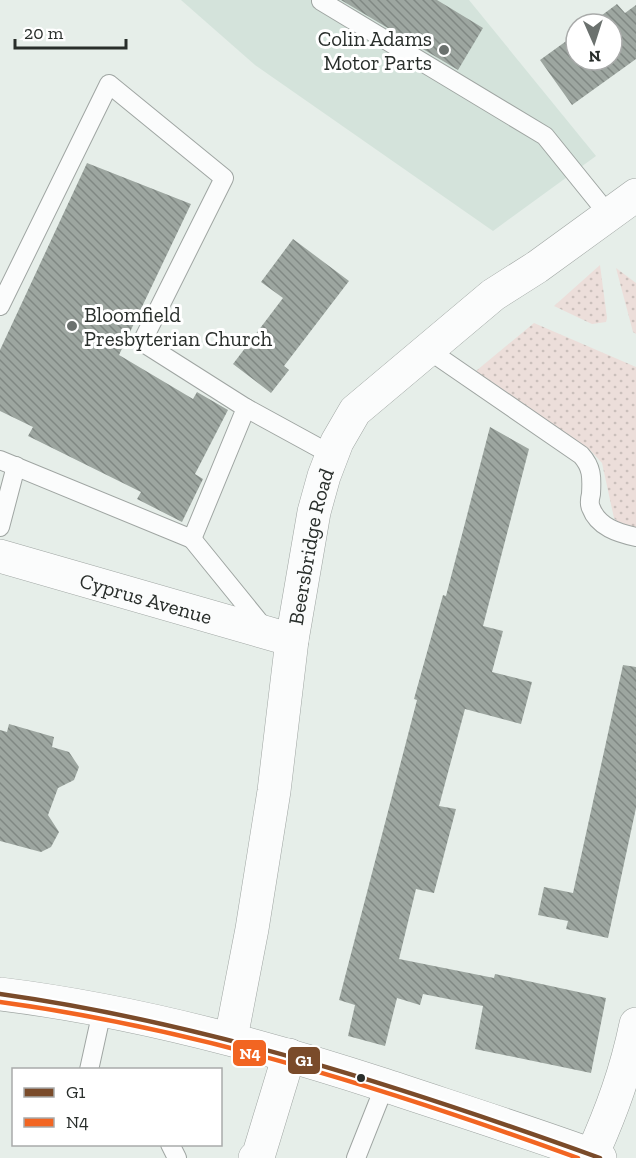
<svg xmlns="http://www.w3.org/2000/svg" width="636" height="1158" viewBox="0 0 636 1158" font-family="'Zilla Slab',serif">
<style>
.built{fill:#d4e3db}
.grass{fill:url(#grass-dots)}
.building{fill:url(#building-back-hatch)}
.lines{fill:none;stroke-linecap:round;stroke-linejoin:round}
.service-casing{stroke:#9fa5a2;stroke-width:20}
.minor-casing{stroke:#9fa5a2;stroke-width:34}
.secondary-casing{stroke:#9fa5a2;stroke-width:34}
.primary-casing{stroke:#9fa5a2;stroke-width:34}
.service{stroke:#fbfcfc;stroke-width:18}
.minor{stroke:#fbfcfc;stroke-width:33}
.secondary{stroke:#fbfcfc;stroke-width:33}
.primary{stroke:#fbfcfc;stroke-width:33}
.bus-1-casing{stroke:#fff;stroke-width:9}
.bus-2-casing{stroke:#fff;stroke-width:9}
.bus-1{stroke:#7a4b2a;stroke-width:4.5}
.bus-2{stroke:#f26522;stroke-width:4.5}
.poi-dot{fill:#6b716e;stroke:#fff;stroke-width:2}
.bus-dot{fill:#292e2b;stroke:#fff;stroke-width:2}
.labels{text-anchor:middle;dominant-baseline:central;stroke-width:6;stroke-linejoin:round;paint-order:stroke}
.poi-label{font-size:21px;fill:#292e2b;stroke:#fff;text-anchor:end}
.street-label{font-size:21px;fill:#292e2b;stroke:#fff}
.line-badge{stroke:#fff;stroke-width:2}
.badge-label{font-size:16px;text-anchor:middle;font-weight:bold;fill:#fff}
</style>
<defs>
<pattern id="grass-dots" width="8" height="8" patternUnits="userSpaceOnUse" patternTransform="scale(1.5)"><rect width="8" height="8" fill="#ecdeda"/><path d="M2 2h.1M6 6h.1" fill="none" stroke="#cabfbb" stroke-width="1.8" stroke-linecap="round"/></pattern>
<pattern id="building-back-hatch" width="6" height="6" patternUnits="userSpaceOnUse" patternTransform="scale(1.5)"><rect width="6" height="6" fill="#9da6a0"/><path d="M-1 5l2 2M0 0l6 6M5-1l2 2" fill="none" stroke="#808883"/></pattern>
</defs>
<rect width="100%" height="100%" fill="#e6eee9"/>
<path class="built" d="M181,0h288l127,156 -103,75 -238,-166z"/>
<g class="grass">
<path d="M600,265l7,53 -1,4 -14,2 -38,-18z"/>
<path d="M616,268l20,15v51l-3,-2z"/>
<path d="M534,323l102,44v163l-14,-4 -8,-8 -12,-55 -12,-13 -114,-79z"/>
</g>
<g class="building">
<path d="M341,0h96l46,28 -25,42z"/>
<path d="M617,4l8,9 11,-8v54l-64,46 -32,-45 36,-26v26h36v-36h-22z"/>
<path d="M87,163l104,41 -72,151 74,44 4,-7 31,18 -33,64 8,5 -21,43 -45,-23 4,-7 -113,-56 5,-9 -33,-16v-61z"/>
<path d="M293,239l56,42 -65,85 5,4 -18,23 -38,-29 50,-66 -22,-16z"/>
<path d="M490,427l39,22 -46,177 20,5 -11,41 40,10 -11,42 -56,-15 -26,97 17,3 -22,84 -18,-4 -17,70 95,19 1,-4 111,24 -15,75 -116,-24 8,-43 -60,-12 -3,11 -23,-7 -12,48 -37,-10 7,-31 -16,-5 78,-300 -3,-1 29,-104 3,1z"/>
<path d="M623,665l13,2v141l-28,130 -42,-9 2,-8 -30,-6 6,-28 29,6z"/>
<path d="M9,724l45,13 -2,10 17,5 10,15 -5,13 -16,8 -10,27 11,17 -8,15 -10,5 -41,-11v-111l7,2z"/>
</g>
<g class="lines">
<g class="service-casing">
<g id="service">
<path d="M321,1l224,135 63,78"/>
<path d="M0,306l109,-222 115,94 -82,164 104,66 -54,131 -192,-79"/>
<path d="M427,349l154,106c11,12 11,22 10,39 -1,4 -2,10 0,14 7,19 27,25 45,29"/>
<path d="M246,408l86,47"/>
<path d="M0,527l16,-61"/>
<path d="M192,539l73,90"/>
<path d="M89,1070l13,-59"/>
<path d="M170,1144l7,14"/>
<path d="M356,1158l29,-73"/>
</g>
</g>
<g class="minor-casing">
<g id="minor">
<path id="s1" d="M0,556l292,84"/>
<path d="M592,1155c20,-45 34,-83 44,-131"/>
<path d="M255,1158l3,-1 31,-102"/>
</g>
</g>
<g class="secondary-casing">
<g id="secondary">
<path id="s2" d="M231,1038l21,-109 22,-138 18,-151 22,-128 10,-36 13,-34 18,-31 138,-116 44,-28 99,-72"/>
</g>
</g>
<g class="primary-casing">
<path id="primary" d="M0,994c131,16 259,50 384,91 72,24 145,47 216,73"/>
</g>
<use href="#service" class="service"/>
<use href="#minor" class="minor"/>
<use href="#secondary" class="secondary"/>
<use href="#primary" class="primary"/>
<g class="bus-1-casing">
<path id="bus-1" d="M0,994c206,29 405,94 600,164"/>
</g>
<g class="bus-2-casing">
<path id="bus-2" d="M0,1002c198,27 390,88 578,156"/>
</g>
<use href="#bus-1" class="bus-1"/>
<use href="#bus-2" class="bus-2"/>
</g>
<g class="poi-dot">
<circle cx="444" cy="50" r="6"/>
<circle cx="72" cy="326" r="6"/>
</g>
<circle class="bus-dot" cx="361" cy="1078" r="5"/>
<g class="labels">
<g class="poi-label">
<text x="432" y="38">Colin Adams<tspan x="432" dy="24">Motor Parts</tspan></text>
<text x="84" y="314" text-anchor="start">Bloomfield<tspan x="84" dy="24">Presbyterian Church</tspan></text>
</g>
<g class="street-label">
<text stroke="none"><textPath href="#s2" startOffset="498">Beersbridge Road</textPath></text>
<text stroke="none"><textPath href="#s1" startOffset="152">Cyprus Avenue</textPath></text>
</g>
</g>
<g class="line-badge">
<rect x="232" y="1039" width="35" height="28" rx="6" fill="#f26522"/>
<rect x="287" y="1046" width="34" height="29" rx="6" fill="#7a4b2a"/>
</g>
<g class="badge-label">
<text x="250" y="1059">N4</text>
<text x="304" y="1066">G1</text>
</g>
<rect x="12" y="1068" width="210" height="78" fill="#ffffff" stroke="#a9abaa" stroke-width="1.5"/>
<rect x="24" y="1088" width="30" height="9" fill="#7a4b2a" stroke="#a9abaa" stroke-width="1.5"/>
<text x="66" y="1098" font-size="18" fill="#292e2b">G1</text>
<rect x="24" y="1118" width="30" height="9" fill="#f26522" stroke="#a9abaa" stroke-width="1.5"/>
<text x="66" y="1128" font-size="18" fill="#292e2b">N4</text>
<g transform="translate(594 42) rotate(177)"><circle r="28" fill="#ffffff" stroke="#a9abaa" stroke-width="1.5"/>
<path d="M0-4.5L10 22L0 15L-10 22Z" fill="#6b716e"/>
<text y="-9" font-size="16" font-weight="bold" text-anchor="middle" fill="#292e2b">N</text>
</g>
<path d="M15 39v9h111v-9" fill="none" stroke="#292e2b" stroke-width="3"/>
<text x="24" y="39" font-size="18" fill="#292e2b" stroke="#ffffff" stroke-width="4.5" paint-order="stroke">20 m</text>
</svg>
